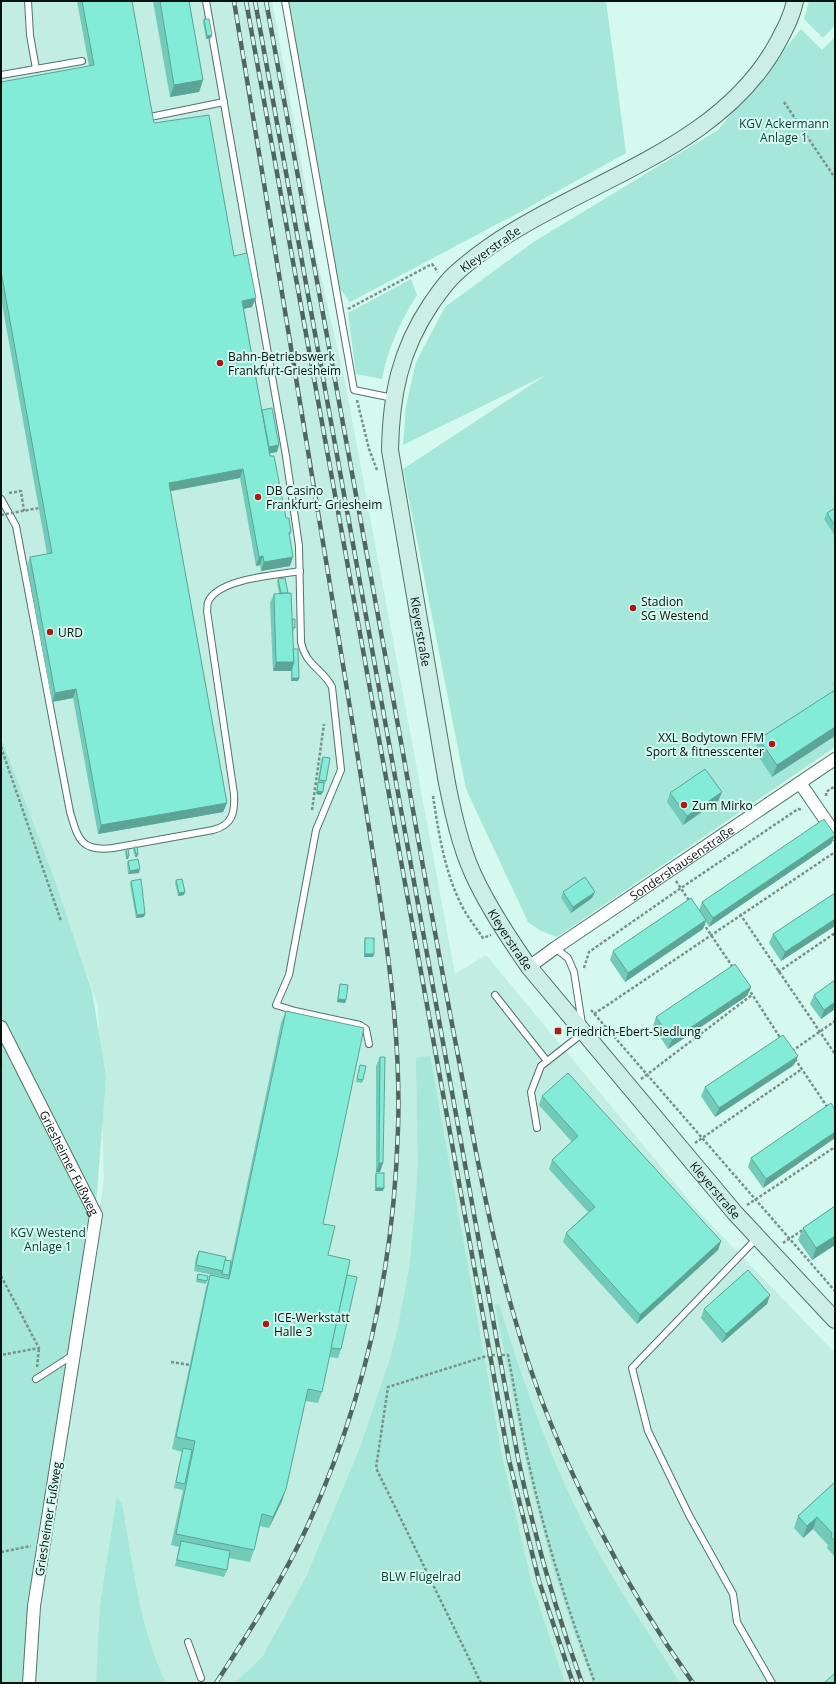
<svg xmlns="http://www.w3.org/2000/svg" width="836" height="1684" viewBox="0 0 836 1684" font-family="'Open Sans',sans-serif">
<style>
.built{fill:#c1ede2}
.green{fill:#a5e7d8}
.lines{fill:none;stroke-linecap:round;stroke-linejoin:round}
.lane-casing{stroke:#52726b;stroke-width:8}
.street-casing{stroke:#52726b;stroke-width:14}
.secondary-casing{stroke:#52726b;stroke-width:18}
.path{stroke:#78918b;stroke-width:2.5;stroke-dasharray:3 2;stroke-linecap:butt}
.lane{stroke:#fff;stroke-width:6}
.street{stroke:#fff;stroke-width:12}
.secondary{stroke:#cdede7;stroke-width:16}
.rail-casing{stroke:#526661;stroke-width:4.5}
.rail{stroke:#d5f8ef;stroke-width:3;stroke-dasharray:9;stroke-linecap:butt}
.path-bridge{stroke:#78918b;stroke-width:2.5;stroke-dasharray:3 2;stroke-linecap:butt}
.wall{fill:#71cbb8}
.shaded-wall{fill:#5ca596}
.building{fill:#83ecd6;stroke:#5ca596}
.poi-dot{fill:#ac1a16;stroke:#d5f8ef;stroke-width:1.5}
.labels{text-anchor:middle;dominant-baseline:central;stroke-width:4;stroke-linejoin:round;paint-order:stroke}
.park-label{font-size:12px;fill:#0b3d34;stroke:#d5f8ef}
.street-label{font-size:12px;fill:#06120f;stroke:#d5f8ef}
.poi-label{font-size:12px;fill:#06120f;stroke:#d5f8ef;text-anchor:start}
</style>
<rect width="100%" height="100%" fill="#d5f8ef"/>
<path class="built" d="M1,1h271l37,205 -4,1 40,175 110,592 31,-19 211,255 138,143v330h-803l7,-77 14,-71 51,-356 -6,-174 -97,-270z"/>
<g class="green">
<path d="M286,1h320l20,152 -104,58 -172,91 -11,-14z"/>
<path d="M809,1h26v24l-12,13 -19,-19z"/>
<path d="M801,29l21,21 13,-13v710l-278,190 -16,-6 -13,-9 -62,-133 -63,-320 143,-94 -143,70 3,-39 10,-44 29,-55 90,-66 183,-111z"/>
<path d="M411,279l6,16c-17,27 -29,53 -35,84l-26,-5 -8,-61z"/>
<path d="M1,737l51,136 40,118 14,86 -10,127 -95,-187z"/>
<path d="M1,1034l72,142 14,35 15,-7 -63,402 -5,77h-33z"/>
<path d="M430,1056l73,405 29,123 33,99h-330l28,-27 44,-81 52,-125 30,-88 9,-35 11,-58 6,-61 3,-43 -2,-107z"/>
<path d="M499,1304c24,79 52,157 90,231 27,52 61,99 91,148h-87l-21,-56 -20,-62 -23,-89 -34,-171z"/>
<path d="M117,1497l5,7c11,61 17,123 44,179h-70l4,-78z"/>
</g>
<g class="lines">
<g class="lane-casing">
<g id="lane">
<path d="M28,1l2,34 6,34"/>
<path d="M206,1l80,455 13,90 2,96c5,24 21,26 31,45l9,83 -25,60 -27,145 -13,30 19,6 65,14 6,4 3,15"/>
<path d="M285,1l69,389 39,8"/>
<path d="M1,75l81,-14"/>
<path d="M150,117l74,-15"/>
<path d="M1,499l15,27 54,286c8,27 11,40 43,36l100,-18c20,-5 22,-18 21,-36l-27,-183c1,-3 0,-7 1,-9 10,-24 70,-27 92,-31"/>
<path d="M555,948l13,10 6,14 8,52"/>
<path d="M495,995l52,66"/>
<path d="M537,1128l-6,-36 10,-26 42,-33"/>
<path d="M757,1238l-125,130 16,63 41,84 44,79 4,28 35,61"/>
<path d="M36,1379l37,-24"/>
<path d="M188,1642l13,36"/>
</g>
</g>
<g class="street-casing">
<g id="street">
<path d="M800,783l35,51"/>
<path id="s1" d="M529,967l26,-19 280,-189"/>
<path id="s2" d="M1,1027l95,188 -62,391 -5,77"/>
</g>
</g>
<g class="secondary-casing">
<g id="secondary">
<path id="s3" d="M795,1c-3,15 -10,28 -17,41 -65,121 -226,143 -323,232 -9,8 -17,20 -24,30 -31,46 -40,91 -41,146l57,333c6,30 13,62 26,91 15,33 35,63 56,93l206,246 100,107"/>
</g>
</g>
<g class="path">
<path d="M784,102l51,76"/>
<path d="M348,309l84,-45 6,8"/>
<path d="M357,400l12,49 8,21"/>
<path d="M9,493l12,-2 3,20"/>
<path d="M1,747l60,174"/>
<path d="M433,796c6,39 12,79 31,114 6,10 13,19 19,28l8,-3"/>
<path d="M826,796v-4l9,-6"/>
<path d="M312,810l12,-86"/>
<path d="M676,881l14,21"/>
<path d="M740,914l95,140"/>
<path d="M703,923l31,46"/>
<path d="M584,968l5,-16 92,-64 117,-79 5,1"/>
<path d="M778,972l57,-39"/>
<path d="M748,988l33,51"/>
<path d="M591,1010l244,281"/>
<path d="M594,1014l241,-162"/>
<path d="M792,1051l43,-30"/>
<path d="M795,1059l33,49"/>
<path d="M641,1079l111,-84"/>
<path d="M695,1143l107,-74"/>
<path d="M747,1205l88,-58"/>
<path d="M783,1243l21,-14"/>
<path d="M1,1276l38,72 -38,7"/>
<path d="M171,1362l19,3"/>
<path d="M37,1367l2,-19"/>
<path d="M1,1552l30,-6"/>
<path d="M481,1683l-105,-215 12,-81 102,-32h18c8,41 14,82 24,122 16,70 38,139 63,206"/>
</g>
<use href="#lane" class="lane"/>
<use href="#street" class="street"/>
<use href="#secondary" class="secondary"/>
<g class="rail-casing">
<g id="rail">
<path d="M246,1l263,1459 30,121 34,102"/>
<path d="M255,1l263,1457c16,77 37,151 64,225"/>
<path d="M266,1c45,251 92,501 137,752 19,110 39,219 60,329 21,117 44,236 90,347 37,89 84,175 140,254"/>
<path d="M216,1683c33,-51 67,-103 92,-158 57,-125 86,-259 90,-396 3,-90 -10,-180 -24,-269 -14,-92 -29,-183 -44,-275 -33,-194 -63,-389 -96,-584"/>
</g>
</g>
<use href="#rail" class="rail"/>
<path class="path-bridge" d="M1,515l38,-7"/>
</g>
<g class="wall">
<path d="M77,1h55l22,122 80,133 18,51 -8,2 18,101 17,35 -2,7 -7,1 16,65 5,14 -2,5 1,29 -29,5 -1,-6 -4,1 -16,-88 -70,13 57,312 -4,9 -125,22 -25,-136 -21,4 -25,-136 3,-9 17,-3 -46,-256v-216l88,-16z"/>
<path d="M153,1h36l14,79 -4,12 -29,5z"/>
<path d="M204,19l8,16 -1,3 -5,1 -3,-17z"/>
<path d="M835,508v28l-11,-17 3,-6z"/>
<path d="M278,579l14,40 2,12h-1v18l6,29 -1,3h-7v-10h-18l-3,-68 4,-9h5l-2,-12z"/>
<path d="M835,679v9l-2,-4z"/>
<path d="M835,690l-63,87 -17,-26 4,-12z"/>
<path d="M323,757l3,24 -1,3h-1l-1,8 -2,3 -5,-1 5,-34z"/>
<path d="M722,792l-4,9 -35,24 -16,-23 3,-9z"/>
<path d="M835,835l-4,9 -122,83 -3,-5 -3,7 -78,53 -15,-22 3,-9 86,-41 3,-8z"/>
<path d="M134,847l4,7 -1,3h-2l-2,-7z"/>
<path d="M126,849l2,10h-2l-1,-7z"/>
<path d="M128,861l11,12 -11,1 -1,-10z"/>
<path d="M176,880l8,15 -6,1 -3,-13z"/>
<path d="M131,881l14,33 -1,3 -8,1 -6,-34z"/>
<path d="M563,892l29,6 -21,15 -10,-15z"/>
<path d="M835,893v33l-54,35 -12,-18 4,-9z"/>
<path d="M365,938l8,19h-9v-16z"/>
<path d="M835,980v29l-14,10 -11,-15 4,-9z"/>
<path d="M340,984l6,16 -1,3 -8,-1 2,-15z"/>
<path d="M751,987l-4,9 -79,53 -15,-23 3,-9z"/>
<path d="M286,1011l42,244 19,20 -6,74 -3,9 -9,-1 -7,35 -4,11 -13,-2 -23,100 -13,27 -9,-2 -6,24 -4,12 -21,-4 -2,12 -3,7 -49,-11 4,-19 -8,-2 12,-55 -9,-2 8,-36 -10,-3 34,-162 4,-12 17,4v-1l-33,-7 2,-14 3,-6 32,10 50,-238z"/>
<path d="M380,1057l3,106 -3,9h-4v-106z"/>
<path d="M360,1065l3,15 -1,3 -6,-1z"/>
<path d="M794,1065l-79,52 -14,-21 4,-9z"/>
<path d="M542,1096l179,145 -3,9 -81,74 -74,-82 3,-9 22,-21 -39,-43 3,-9 20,-18 -33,-37z"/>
<path d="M835,1110v28l-72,50 -15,-21 3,-9z"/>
<path d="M376,1173l7,18h-8v-15z"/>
<path d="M835,1206v39l-23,15 -14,-20 5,-12z"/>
<path d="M198,1274l9,7 -1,3 -10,-2z"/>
<path d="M770,1295l-3,9 -45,39 -21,-25 3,-9z"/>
<path d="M835,1482v75l-8,-9 1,-3 -15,-16 -10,9 -9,-10 4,-12z"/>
</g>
<g class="shaded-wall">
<path d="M212,35l-1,3 -5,1 1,-3z"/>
<path d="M203,80l-4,12 -29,5 4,-12z"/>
<path d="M256,298l-4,9 -13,3 3,-9z"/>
<path d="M279,445l-2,7 -12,2 2,-6z"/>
<path d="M243,469l-3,9 -74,14 3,-9z"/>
<path d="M263,556l-3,9 -4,1 3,-9z"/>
<path d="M293,557l-3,9 -29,5 3,-9z"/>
<path d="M276,662h18l-3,9h-18z"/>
<path d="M292,678h7l-1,3h-7z"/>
<path d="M76,689l-3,9 -21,4 3,-9z"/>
<path d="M835,727v9l-63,41 5,-12z"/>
<path d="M317,791l6,1 -2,3 -5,-1z"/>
<path d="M722,792l-4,9 -35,24 4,-9z"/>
<path d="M227,803l-4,9 -125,22 3,-9z"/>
<path d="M835,835l-4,9 -122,83 4,-9z"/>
<path d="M136,854h2l-1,3h-2z"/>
<path d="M127,856h2l-1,3h-2z"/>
<path d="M140,869l-1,4 -11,1 2,-3z"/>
<path d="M185,892l-1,3 -6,1 1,-3z"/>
<path d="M595,892l-3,6 -21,15 2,-6z"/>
<path d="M145,914l-1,3 -8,1 1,-3z"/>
<path d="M835,919v7l-54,35 4,-9z"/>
<path d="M706,920l-3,9 -78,53 3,-9z"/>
<path d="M365,954h9l-1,3h-9z"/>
<path d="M751,987l-4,9 -79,53 4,-9z"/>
<path d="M338,999l8,1 -1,3 -8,-1z"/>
<path d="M835,1002v7l-14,10 3,-9z"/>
<path d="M798,1056l-4,9 -79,52 4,-9z"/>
<path d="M835,1132v6l-72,50 3,-9z"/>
<path d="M379,1163h4l-3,9h-4z"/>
<path d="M376,1188h8l-1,3h-8z"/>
<path d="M835,1236v9l-23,15 4,-12z"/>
<path d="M721,1241l-3,9 -81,74 3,-9z"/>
<path d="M770,1295l-3,9 -45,39 4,-9z"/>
<path d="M286,1489l-4,12 -13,27 4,-11z"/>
<path d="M817,1517l-4,12 -10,9 4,-12z"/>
</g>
<g class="building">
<path d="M82,1h50l22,122 55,-8 25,141 13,-3 9,45 -14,3 28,155h4l12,62h3l2,14 -2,1 4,24 -29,5 -1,-6 -4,1 -16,-88 -74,14 58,320 -126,22 -25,-136 -21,4 -25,-136 22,-4 -51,-282v-189l93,-17z"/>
<path d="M160,1h29l14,79 -29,5z"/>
<path d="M204,19h5l3,16 -5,1z"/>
<path d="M272,408l7,37 -10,2 -7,-37z"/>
<path d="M835,508v18l-8,-13z"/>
<path d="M285,578l3,15h-7l-3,-14z"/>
<path d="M291,593l3,69h-18l-2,-68z"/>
<path d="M292,619h3v9h-2z"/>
<path d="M293,649h5l1,29h-7v-10l2,-6z"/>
<path d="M835,690v37l-58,38 -18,-26z"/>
<path d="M323,757l7,1 -4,23 -7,-1z"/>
<path d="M705,769l17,23 -35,24 -17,-23z"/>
<path d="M318,782l6,1 -1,9 -6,-1z"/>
<path d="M824,819l11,16 -122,83 -11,-16z"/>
<path d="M134,847h3l1,7h-2z"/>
<path d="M126,849h2l1,7h-2z"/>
<path d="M138,859l2,10 -10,2 -2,-10z"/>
<path d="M585,877l10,15 -22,15 -10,-15z"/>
<path d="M141,879l4,35 -8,1 -6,-34z"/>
<path d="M182,879l3,13 -6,1 -3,-13z"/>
<path d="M835,893v26l-50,33 -12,-18z"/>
<path d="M691,898l15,22 -78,53 -15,-22z"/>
<rect x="365" y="938" width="9" height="16"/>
<path d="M735,964l16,23 -79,53 -16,-23z"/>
<path d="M835,980v22l-11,8 -10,-15z"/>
<path d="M340,984l8,1 -2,15 -8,-1z"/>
<path d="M286,1011l78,17 -41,196 12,2 -7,29 22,5 -28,132 -14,-3 -22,100 -13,28 -11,-3 -8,36 -78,-16 19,-93 -19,-4 34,-162 19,4z"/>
<path d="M783,1035l15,21 -79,52 -14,-21z"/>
<path d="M380,1057h5l-2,106h-4z"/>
<path d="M360,1065l6,1 -3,14 -6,-1z"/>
<path d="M568,1073l153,168 -81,74 -74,-82 29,-26 -43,-47 26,-24 -36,-40z"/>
<path d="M831,1103l4,7v22l-69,47 -15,-21z"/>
<rect x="376" y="1173" width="8" height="15"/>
<path d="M835,1206v30l-19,12 -13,-20z"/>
<path d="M199,1251l27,6 -3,14 -27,-6z"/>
<path d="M225,1260l6,1 -2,14 -7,-1z"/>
<path d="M748,1270l22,25 -44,39 -22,-25z"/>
<path d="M198,1274l10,2 -1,5 -10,-2z"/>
<path d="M347,1275l10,2 -16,72 -10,-1z"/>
<path d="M183,1448l9,2 -7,34 -9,-2z"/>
<path d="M835,1482v59l-4,-4 1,-4 -15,-16 -10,9 -9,-10z"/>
<path d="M181,1541l49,10 -3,19 -50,-10z"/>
<path d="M835,1673v10h-11z"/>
</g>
<g class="poi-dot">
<circle cx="220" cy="363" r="4"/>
<circle cx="258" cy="497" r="4"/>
<circle cx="633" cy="608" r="4"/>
<circle cx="50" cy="632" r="4"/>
<circle cx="772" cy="744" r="4"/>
<circle cx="684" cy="805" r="4"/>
<rect x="554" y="1027" width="8" height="8" rx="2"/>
<circle cx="266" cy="1324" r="4"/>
</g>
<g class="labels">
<g class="park-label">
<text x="784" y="123">KGV Ackermann<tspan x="784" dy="14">Anlage 1</tspan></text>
<text x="48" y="1232">KGV Westend<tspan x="48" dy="14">Anlage 1</tspan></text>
<text x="421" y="1576">BLW Flügelrad</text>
</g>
<g class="street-label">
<text transform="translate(490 249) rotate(-35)">Kleyerstraße</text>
<text stroke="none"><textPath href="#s3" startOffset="824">Kleyerstraße</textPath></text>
<text stroke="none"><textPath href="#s1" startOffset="185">Sondershausenstraße</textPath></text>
<text stroke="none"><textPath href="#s3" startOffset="1148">Kleyerstraße</textPath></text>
<text stroke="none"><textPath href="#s2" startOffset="152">Griesheimer Fußweg</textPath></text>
<text stroke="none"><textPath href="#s3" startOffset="1472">Kleyerstraße</textPath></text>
<text transform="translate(48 1519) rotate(-81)">Griesheimer Fußweg</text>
</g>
<g class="poi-label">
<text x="228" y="356">Bahn-Betriebswerk<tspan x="228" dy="14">Frankfurt-Griesheim</tspan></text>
<text x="266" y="490">DB Casino<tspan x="266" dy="14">Frankfurt- Griesheim</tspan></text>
<text x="641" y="601">Stadion<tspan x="641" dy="14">SG Westend</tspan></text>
<text x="58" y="632">URD</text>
<text x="764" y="737" text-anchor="end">XXL Bodytown FFM<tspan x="764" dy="14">Sport &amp; fitnesscenter</tspan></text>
<text x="692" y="805">Zum Mirko</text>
<text x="566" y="1031">Friedrich-Ebert-Siedlung</text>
<text x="274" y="1317">ICE-Werkstatt<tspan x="274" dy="14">Halle 3</tspan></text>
</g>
</g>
<rect width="836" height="1684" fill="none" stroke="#06120f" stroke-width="4"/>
</svg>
